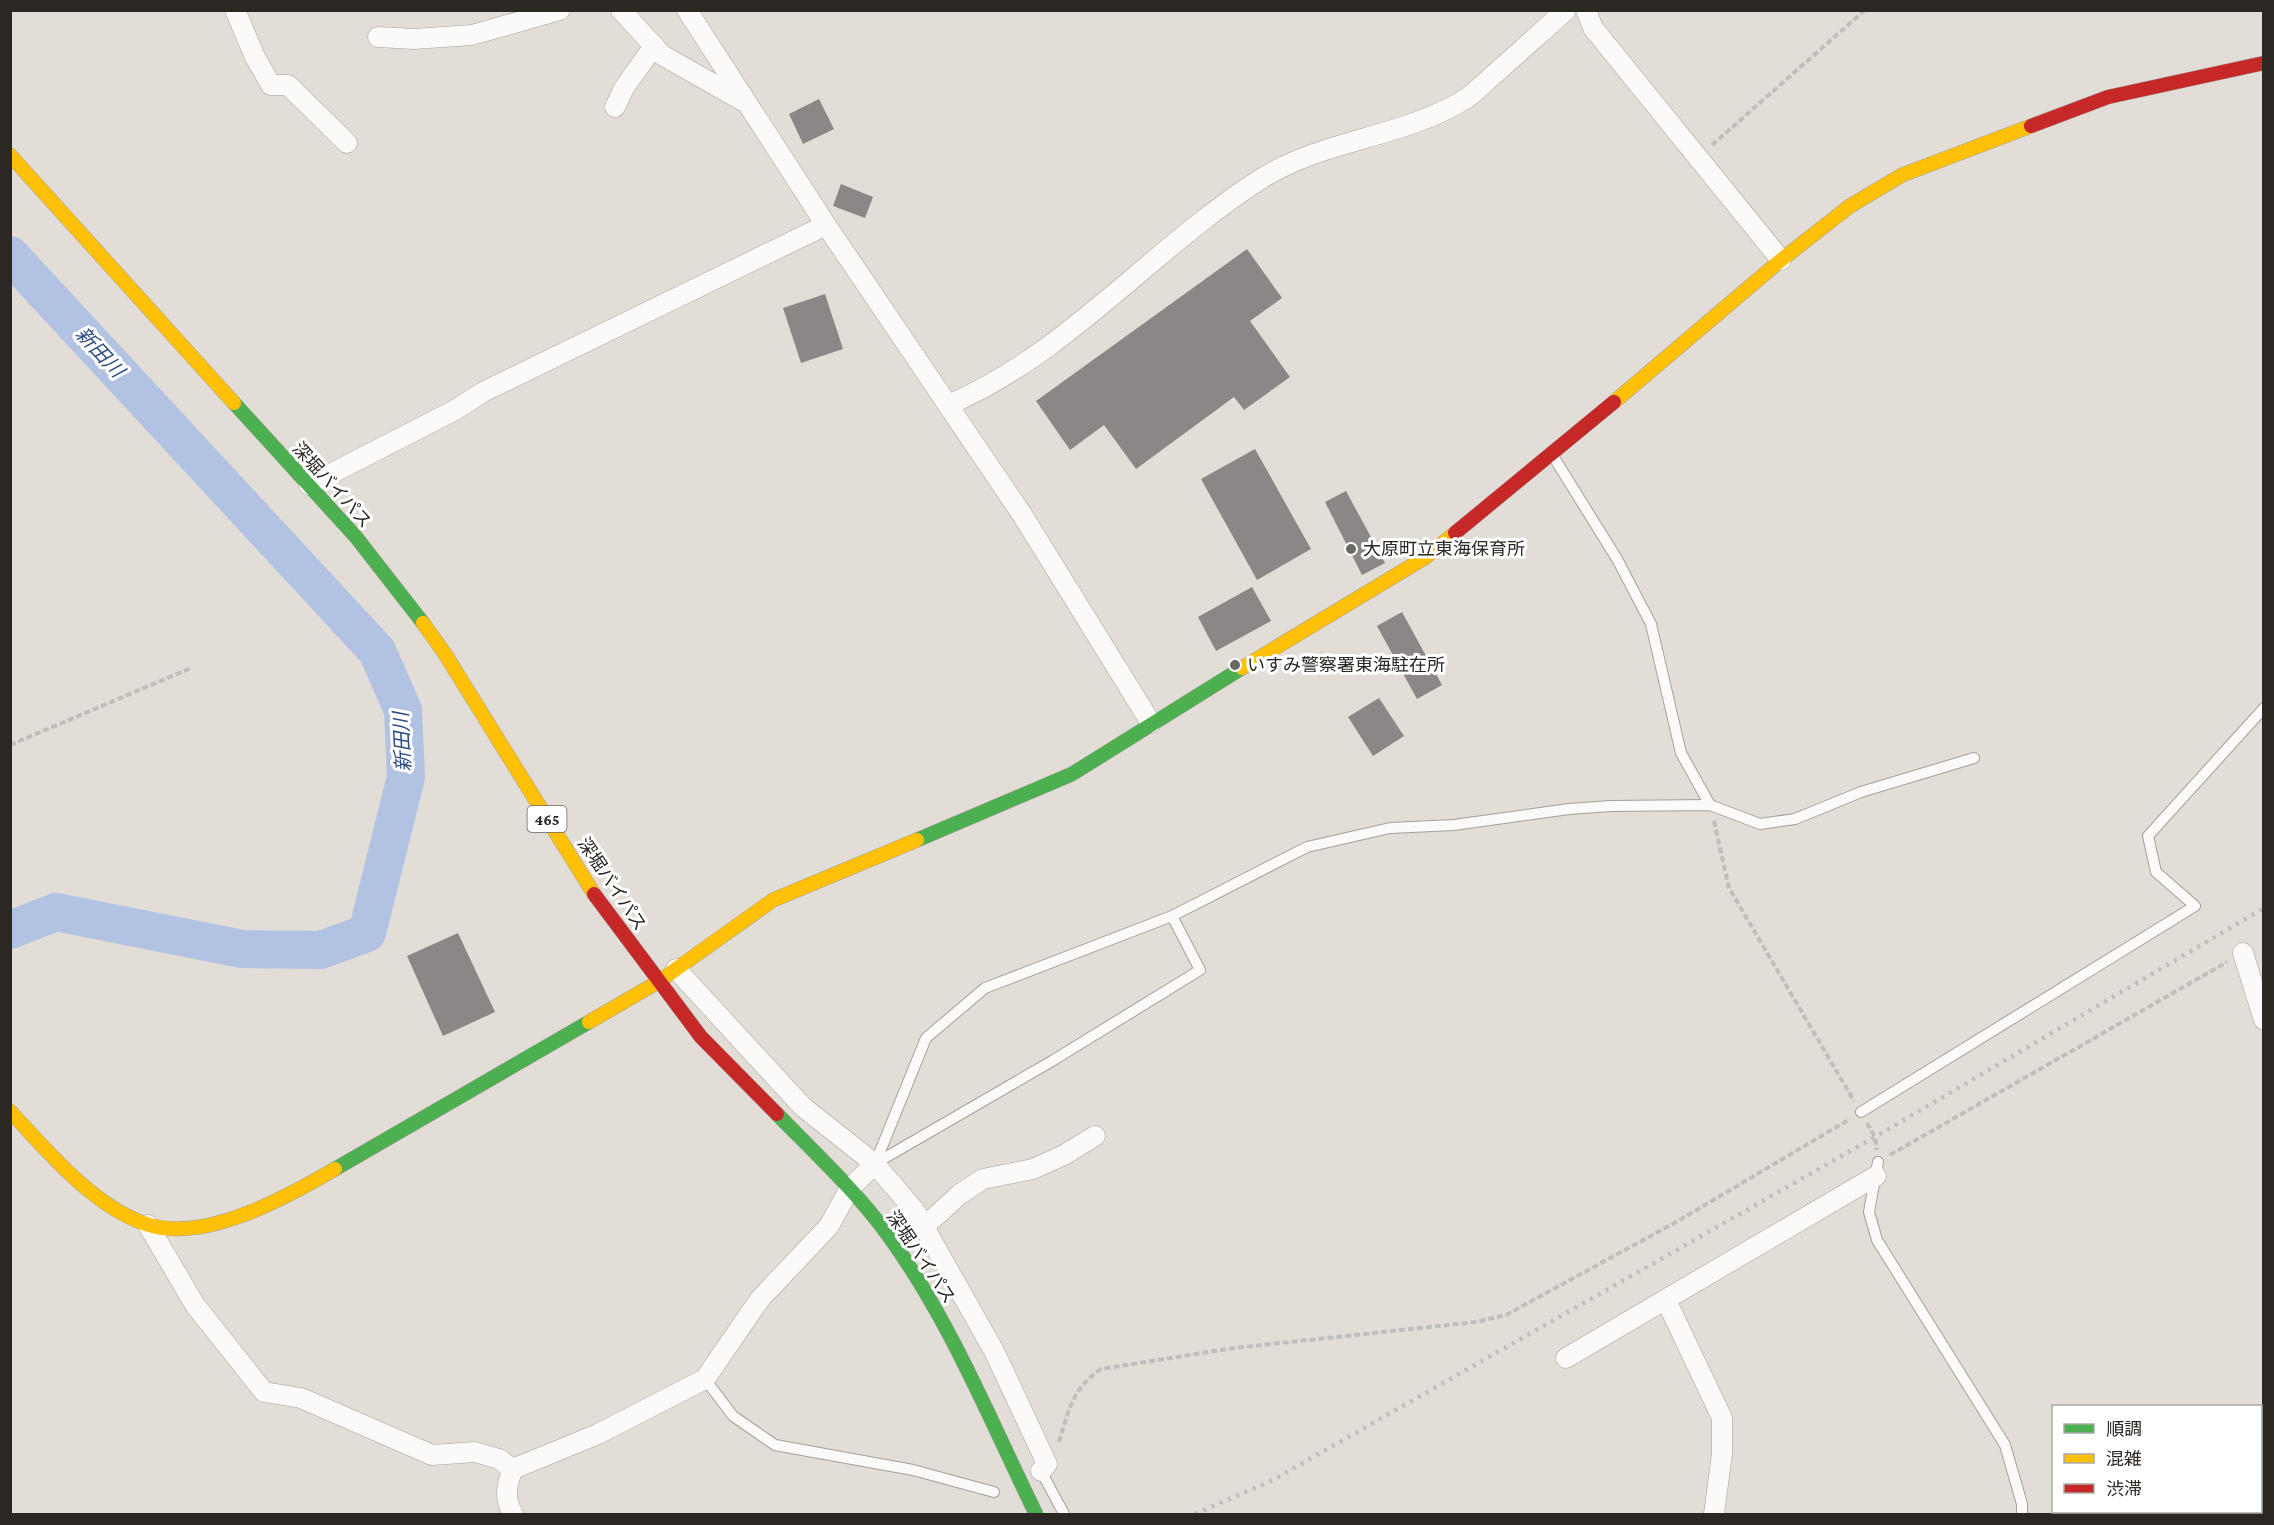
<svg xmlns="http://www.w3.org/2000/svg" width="2274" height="1525" viewBox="0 0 2274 1525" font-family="'Crimson Pro','Noto Sans JP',serif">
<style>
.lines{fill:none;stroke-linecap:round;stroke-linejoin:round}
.river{stroke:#b1c2e2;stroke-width:38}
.building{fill:#8a8786}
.lane-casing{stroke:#a49f9a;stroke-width:12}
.street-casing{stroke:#a49f9a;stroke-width:21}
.fast-casing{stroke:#a49f9a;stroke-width:15}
.slow-casing{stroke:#a49f9a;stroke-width:15}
.jam-casing{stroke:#a49f9a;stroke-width:15}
.path{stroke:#bfbebc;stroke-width:4;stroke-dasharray:6 3;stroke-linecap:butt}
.lane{stroke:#fbfaf9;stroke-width:10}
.street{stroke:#fbfaf9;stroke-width:20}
.fast{stroke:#4caf50;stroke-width:14}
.slow{stroke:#ffc107;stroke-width:14}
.jam{stroke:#c62828;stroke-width:14}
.rail{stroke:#c0bebd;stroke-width:4.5;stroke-dasharray:3 6;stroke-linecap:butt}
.poi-dot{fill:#6b6762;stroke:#fff;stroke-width:2}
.labels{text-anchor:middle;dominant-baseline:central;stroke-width:6;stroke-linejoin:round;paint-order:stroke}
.shield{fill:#fff;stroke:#6b6865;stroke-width:1.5}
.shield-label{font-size:16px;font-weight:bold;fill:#2b2723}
.street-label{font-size:18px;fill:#2b2723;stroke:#fff}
.poi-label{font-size:18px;fill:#2b2723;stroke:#fff;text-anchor:start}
.water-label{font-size:20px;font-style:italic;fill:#2b4c86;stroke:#fff}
</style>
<rect width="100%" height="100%" fill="#e3ddd7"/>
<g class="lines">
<path class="river" d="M10,255l367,396 26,59 3,67 -39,156 -46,17 -79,-1 -186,-37 -46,18"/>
</g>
<g class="building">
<path d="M819,99l15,30 -31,15 -14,-30z"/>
<path d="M841,184l32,13 -8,21 -32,-12z"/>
<path d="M1247,249l35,49 -32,23 40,56 -46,33 -10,-13 -98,72 -32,-44 -34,25 -34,-49z"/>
<path d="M825,294l18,55 -42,14 -18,-55z"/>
<path d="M1255,449l56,100 -54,31 -56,-101z"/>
<path d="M1346,491l39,72 -23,12 -37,-73z"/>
<path d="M1252,587l19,34 -55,30 -18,-34z"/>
<path d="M1402,612l40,73 -25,14 -40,-73z"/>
<path d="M1379,698l25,38 -31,20 -25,-39z"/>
<path d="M458,933l37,79 -52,24 -36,-80z"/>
</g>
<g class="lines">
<g class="lane-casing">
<g id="lane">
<path d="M1553,456l64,103 34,65 30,129 29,52"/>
<path d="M1861,1112l334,-206 -39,-34 -8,-36 116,-128"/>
<path d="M1878,1162l-9,50 8,28 128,205 17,59v10"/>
<path d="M876,1163l176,-102 148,-91 -28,-54"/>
<path d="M875,1164l51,-126 59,-50 187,-72 135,-69 83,-19 64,-3 115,-16 42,-3 99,-1 50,19 35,-5 66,-27 113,-34"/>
<path d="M705,1379l28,37 42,29 138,25 81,22"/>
<path d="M1041,1471l23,43"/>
</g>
</g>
<g class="street-casing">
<g id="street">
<path d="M235,10l20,47 16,28h17l59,58"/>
<path d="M621,10l41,45 81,46"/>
<path d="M687,10l139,215 197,291 128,207"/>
<path d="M1586,10l7,18 188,232"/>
<path d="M378,37l36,2 58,-4 88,-25"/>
<path d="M615,107l9,-19 30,-42"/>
<path d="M948,405c120,-51 206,-159 316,-228 62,-38 142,-40 203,-79 11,-8 21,-19 31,-27 22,-20 45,-40 68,-61"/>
<path d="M309,485l146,-75 28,-18 343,-167"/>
<path d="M2243,953l21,67"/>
<path d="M676,969l127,138 72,57 40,47 79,140 53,113 -6,7"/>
<path d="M148,1225l47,80 69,87 37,6 131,57 43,-3 24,7 14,10"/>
<path d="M924,1227l36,-33 23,-15 50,-10 31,-14 31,-19"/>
<path d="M1666,1300l56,118v36l-8,60"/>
<path d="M1566,1358l310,-182"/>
<path d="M513,1514c-9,-15 -7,-29 0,-45l85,-35 107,-55 55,-80 69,-73 21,-38 25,-24"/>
</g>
</g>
<g class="fast-casing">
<g id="fast">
<path d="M234,403l122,134 67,86"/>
<path d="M917,840l155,-66 170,-106"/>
<path d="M777,1114c38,39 79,77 111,121 62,85 102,185 148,279"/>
<path d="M335,1169l254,-147"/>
</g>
</g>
<g class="slow-casing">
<g id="slow">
<path d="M10,155l224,248"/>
<path d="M1614,402l167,-142 69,-54 52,-31 129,-49"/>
<path d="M423,623l22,31 149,240"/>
<path d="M1242,668l184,-111 29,-24"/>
<path d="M589,1022l69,-40 115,-82 144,-60"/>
<path d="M10,1111c37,40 83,95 136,113 58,20 141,-27 189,-55"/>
</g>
</g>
<g class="jam-casing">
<g id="jam">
<path d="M2031,126l77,-29 156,-34"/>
<path d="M1455,533l159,-131"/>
<path d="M594,894l107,143 76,77"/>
</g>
</g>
<g class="path">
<path d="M1712,145l153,-135"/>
<path d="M10,745l181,-77"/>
<path d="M1714,821l15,67 125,213"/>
<path d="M1867,1123l8,14 2,13"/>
<path d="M1890,1155l337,-193"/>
<path d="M1059,1442c10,-32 13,-53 42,-73l133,-21 242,-26 30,-7 172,-94 172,-102"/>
</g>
<use href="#lane" class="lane"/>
<use href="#street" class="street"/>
<use href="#fast" class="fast"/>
<use href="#slow" class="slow"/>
<use href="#jam" class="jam"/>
<path class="rail" d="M1195,1514l78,-34 602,-343 389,-229"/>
</g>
<g class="poi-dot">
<circle cx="1351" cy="549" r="6"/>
<circle cx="1235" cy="665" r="6"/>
</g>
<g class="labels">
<rect class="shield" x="527.5" y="806" width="39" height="26" rx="4.5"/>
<g class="shield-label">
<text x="547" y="819">465</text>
</g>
<g class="street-label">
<text transform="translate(332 485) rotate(48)">深堀バイパス</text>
<text transform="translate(612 884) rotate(56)">深堀バイパス</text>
<text transform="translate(921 1257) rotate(56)">深堀バイパス</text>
</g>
<g class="poi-label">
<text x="1363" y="549">大原町立東海保育所</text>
<text x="1247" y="665">いすみ警察署東海駐在所</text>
</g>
<g class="water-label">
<text transform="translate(100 352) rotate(47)">新田川</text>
<text transform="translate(402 742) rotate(-93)">新田川</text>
</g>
</g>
<rect width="2274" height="1525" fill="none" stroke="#2b2723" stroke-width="24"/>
<rect x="2052" y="1405" width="210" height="108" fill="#ffffff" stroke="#aaa9a7" stroke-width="1.5"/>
<rect x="2064" y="1424" width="30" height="9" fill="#4caf50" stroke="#aaa9a7" stroke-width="1.5"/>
<text x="2106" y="1435" font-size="18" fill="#2b2723">順調</text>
<rect x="2064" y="1454" width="30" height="9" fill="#ffc107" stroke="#aaa9a7" stroke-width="1.5"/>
<text x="2106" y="1465" font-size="18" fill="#2b2723">混雑</text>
<rect x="2064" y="1484" width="30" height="9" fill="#c62828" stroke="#aaa9a7" stroke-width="1.5"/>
<text x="2106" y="1495" font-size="18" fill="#2b2723">渋滞</text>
</svg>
